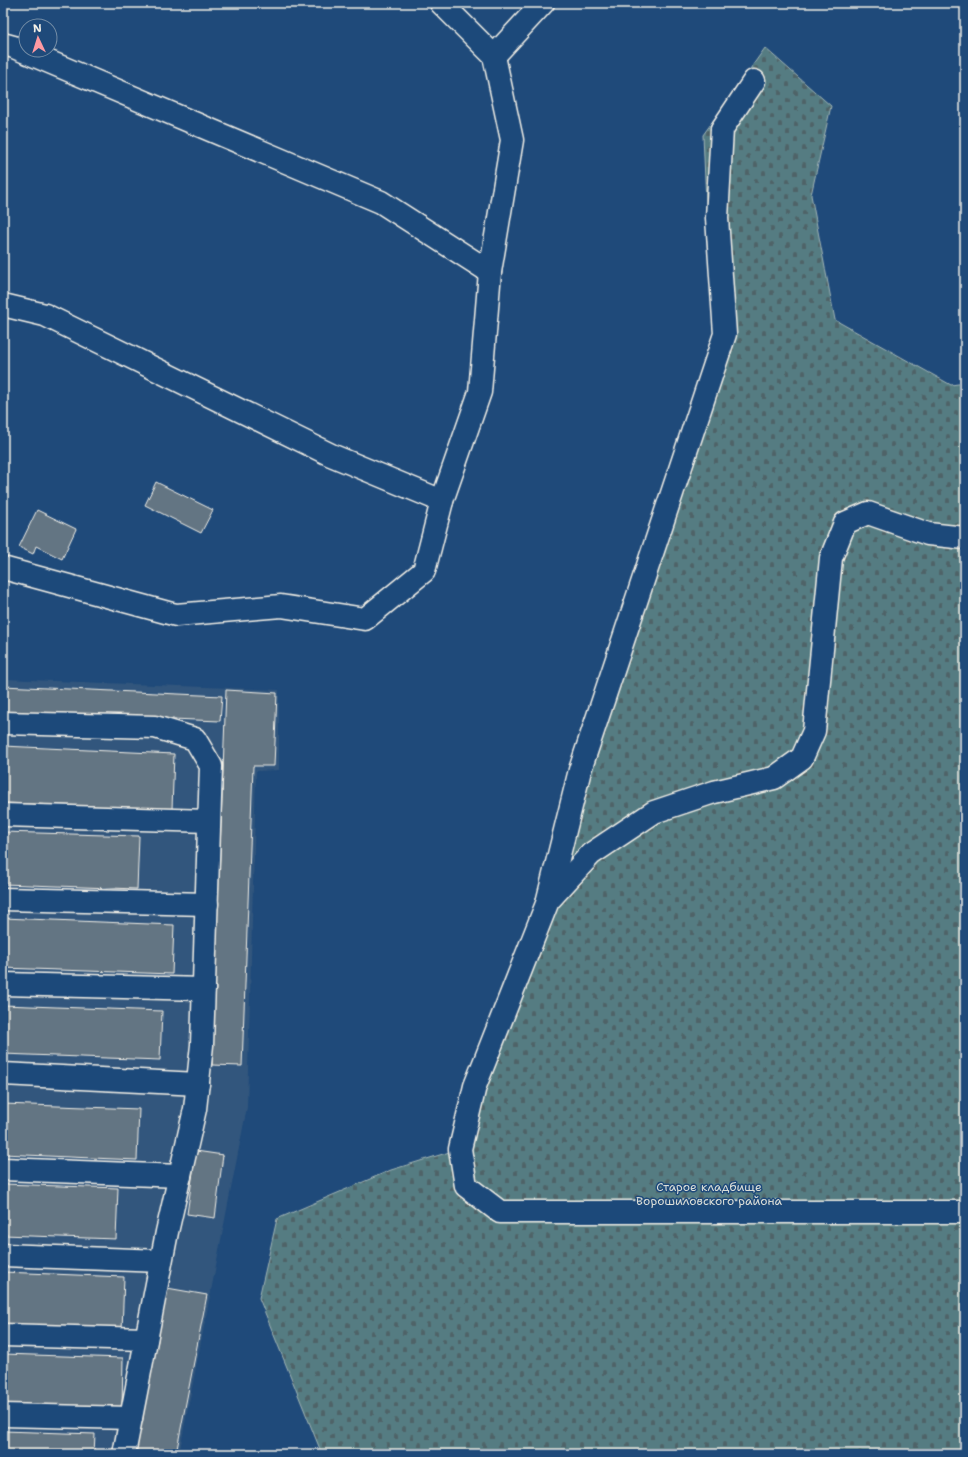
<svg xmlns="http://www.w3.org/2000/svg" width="968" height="1457" viewBox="0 0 968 1457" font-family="'Shantell Sans',sans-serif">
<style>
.built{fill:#33577d}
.cemetery{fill:url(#cemetery-stones);stroke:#a4b6b5}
.building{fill:#637483;stroke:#f4f1e8}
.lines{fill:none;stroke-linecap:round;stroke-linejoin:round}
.minor-casing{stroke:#f4f1e8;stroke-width:25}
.minor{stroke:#1f4a7a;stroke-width:22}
.labels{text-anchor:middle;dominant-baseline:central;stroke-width:3;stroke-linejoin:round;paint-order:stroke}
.park-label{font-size:12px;fill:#dcdfd9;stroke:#1f4a7a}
</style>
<defs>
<pattern id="cemetery-stones" width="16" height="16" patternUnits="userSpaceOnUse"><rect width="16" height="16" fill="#547b82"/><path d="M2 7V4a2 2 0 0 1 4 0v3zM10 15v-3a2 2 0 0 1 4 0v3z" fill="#4f6467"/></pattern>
</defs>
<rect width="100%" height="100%" fill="#1f4a7a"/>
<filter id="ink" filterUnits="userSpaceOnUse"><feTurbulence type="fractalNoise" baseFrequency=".025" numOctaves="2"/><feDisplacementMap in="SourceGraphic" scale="8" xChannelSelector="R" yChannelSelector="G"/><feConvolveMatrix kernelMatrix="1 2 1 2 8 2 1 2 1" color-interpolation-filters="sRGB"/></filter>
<g filter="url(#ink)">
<path class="built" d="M3,679l276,11v80l-23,1 -9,336 -68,347h-176z"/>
<path class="cemetery" d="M765,48l66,58 -20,89 24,125 116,65 14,-2v1071h-643l-63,-156 18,-79 114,-49 65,-20 84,-249 180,-571 -12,-82 -5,-113z"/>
<g class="building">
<path d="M156,482l57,28 -12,23 -56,-28z"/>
<path d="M37,510l39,19 -14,30 -26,-13 -3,8 -14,-7z"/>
<path d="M3,686l219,10 -2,25 -217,-9z"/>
<path d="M226,690l51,3 -3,73h-21l-11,300 -30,-1z"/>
<path d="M3,746l171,8 -2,55 -169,-6z"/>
<path d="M3,832l136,4 -2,53 -134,-5z"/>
<path d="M3,918l171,7 -2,49 -169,-6z"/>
<path d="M3,1005l159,6 -2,49 -157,-6z"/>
<path d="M3,1104l136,5 -2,51 -134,-6z"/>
<path d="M196,1151l27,4 -8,63 -28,-4z"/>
<path d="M3,1184l115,4 -2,51 -113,-4z"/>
<path d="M3,1272l121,5 -2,54 -119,-5z"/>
<path d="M167,1288l40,7 -31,159h-42z"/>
<path d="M3,1354l120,4 -1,51 -119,-3z"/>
<path d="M3,1431l92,3 -1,20h-91z"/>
</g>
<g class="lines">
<g class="minor-casing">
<g id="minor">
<path d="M3,44l11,3 367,155 109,70 22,-132 -18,-84 -53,-53"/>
<path d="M494,56l49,-53"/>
<path d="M3,305l42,10 286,140 111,46"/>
<path d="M965,538l-37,-4 -60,-21 -23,10 -14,35 -17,173 -12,27 -28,20 -60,14 -60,20 -63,42 -43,47 -73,185 -15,63 6,37 34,26h465"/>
<path d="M3,568l173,47 105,-9 84,13 59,-48 18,-70 38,-109 10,-120"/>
<path d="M3,723l152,4 40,12 16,27 -9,279 -7,64 -28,123 -43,222"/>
<path d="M3,815l206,6"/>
<path d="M3,899l204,5"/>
<path d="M548,899l32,-129 145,-436 -8,-116 5,-89 32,-48"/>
<path d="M3,984l201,5"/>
<path d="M3,1074l195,10"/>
<path d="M3,1169l177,7"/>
<path d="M3,1255l158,6"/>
<path d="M3,1335l143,4"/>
<path d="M3,1415l128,3"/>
</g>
</g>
<use href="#minor" class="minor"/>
</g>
</g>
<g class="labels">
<g class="park-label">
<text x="709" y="1187">Старое кладбище<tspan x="709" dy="14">Ворошиловского района</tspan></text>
</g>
</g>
<rect width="968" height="1457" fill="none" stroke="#1f4a7a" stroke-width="16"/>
<rect x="8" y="8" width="952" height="1441" fill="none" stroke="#f4f1e8" stroke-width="1.5" filter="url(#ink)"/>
<g transform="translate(38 38) rotate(356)"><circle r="19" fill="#1f4a7a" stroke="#748da6"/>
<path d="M0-3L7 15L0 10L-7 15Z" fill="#ff9aa2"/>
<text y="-6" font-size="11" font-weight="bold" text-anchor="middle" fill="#f4f1e8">N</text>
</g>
</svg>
